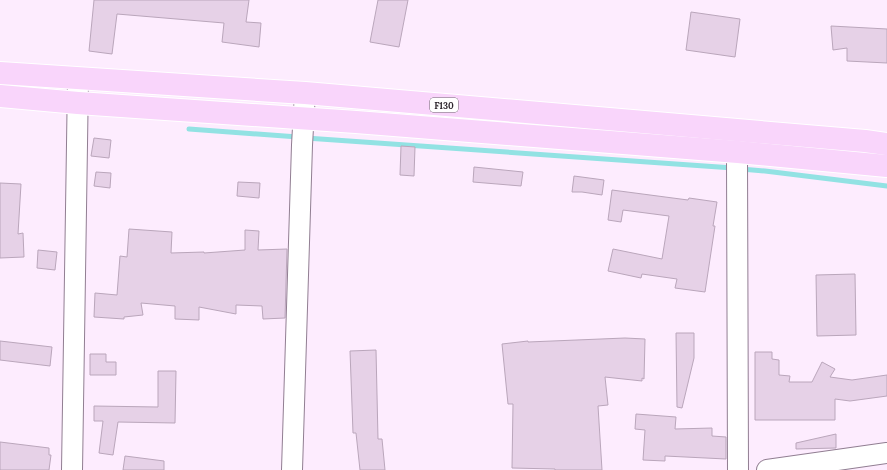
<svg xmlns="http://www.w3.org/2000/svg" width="887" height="470" viewBox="0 0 887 470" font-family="Lora,serif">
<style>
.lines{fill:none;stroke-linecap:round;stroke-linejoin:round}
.stream{stroke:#92e2e3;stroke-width:5}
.building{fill:#e6d1e7;stroke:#baa6bb}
.minor-casing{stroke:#917e92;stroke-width:22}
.major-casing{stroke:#fff;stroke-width:24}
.minor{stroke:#fff;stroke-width:20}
.major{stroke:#f9d5fb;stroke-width:22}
.labels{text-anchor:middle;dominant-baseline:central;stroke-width:3;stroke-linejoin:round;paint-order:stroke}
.shield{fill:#fff;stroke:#6c666c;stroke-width:1}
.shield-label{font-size:9px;font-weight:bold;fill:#2d252d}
</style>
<rect width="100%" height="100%" fill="#fdecfe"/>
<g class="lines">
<g class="stream">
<path d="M189,129l109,8"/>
<path d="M306,138l427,30"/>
<path d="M741,169l24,2 122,15"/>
</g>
</g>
<g class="building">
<path d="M94,0h155l-3,22 15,1 -2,24 -37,-5 2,-19 -107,-9 -5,40 -23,-3z"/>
<path d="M378,0h30l-9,47 -29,-5z"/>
<path d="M691,12l49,7 -5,38 -49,-7z"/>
<path d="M831,26l56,3v34l-40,-2v-13l-14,2z"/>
<path d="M94,138l17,2 -2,18 -18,-2z"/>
<path d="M401,146l14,1 -1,29 -14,-1z"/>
<path d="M474,167l49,5 -2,14 -48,-4z"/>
<path d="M96,172l15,1 -1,15 -16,-2z"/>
<path d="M574,176l30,4 -2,15 -20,-3h-10z"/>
<path d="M238,182l22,1 -1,15 -22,-2z"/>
<path d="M0,183l21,1 -3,50 5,-1 1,24 -24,1z"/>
<path d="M612,190l76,10 1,-2 28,4 -4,24h2l-10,66 -30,-4 2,-9 -35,-5 -1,4 -33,-7 5,-22 49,10 7,-43 -46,-6 -2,12 -13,-2z"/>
<path d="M129,229l43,3 -1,21 33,-1v1l41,-3v-20l14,1 -1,19 29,-1 -2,69 -22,1 -1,-13 -26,-1v9l-37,-7v13l-24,-1v-13l-34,-3 2,12 -19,2v2l-30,-2 1,-24 22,2 3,-39 7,1z"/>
<path d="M38,250l19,2 -2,18 -18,-2z"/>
<path d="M855,274l1,61 -39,1 -1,-61z"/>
<path d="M676,333h18v25l-12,50 -5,-1z"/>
<path d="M625,338l20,1 -1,40 -2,-1v3l-37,-4 3,28 -10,1 4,64h-47v-1l-43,-1 1,-64h-5l-6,-60 26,-3v1z"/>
<path d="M0,341l52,6 -2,19 -50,-6z"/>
<path d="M376,350l2,89h4l3,31h-25l-4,-37h-3l-3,-82z"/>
<path d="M755,352h17v7l7,1v15l11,1 -1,6h23l10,-20 13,7 -5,8 22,3 35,-5v21l-37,5 -15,-2v21h-80z"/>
<path d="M90,354h16v8h10v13h-26z"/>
<path d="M158,371h18l-1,52 -57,-1 -5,33 -14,-2 4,-32h-9v-15l64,1z"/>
<path d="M636,414l40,3 -1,12 37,-1v8l14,1v22l-61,-3v5l-22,-1 2,-30 -10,-1z"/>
<path d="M836,434v14l-40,1v-6z"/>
<path d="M0,442l49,6v7h2l-2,15h-49z"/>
<path d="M125,456l39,5v9h-41z"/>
</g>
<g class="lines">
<g class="minor-casing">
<g id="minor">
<path d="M72,470l6,-391"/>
<path d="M292,470l10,-325 3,-52"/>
<path d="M738,470l-1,-312 2,-22"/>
<path d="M767,470l120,-17"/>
</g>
</g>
<g class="major-casing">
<g id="major">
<path d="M0,73l305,20 560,48 22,3"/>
<path d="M0,96l78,7 278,19 382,30 149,14"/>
</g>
</g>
<use href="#minor" class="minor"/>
<use href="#major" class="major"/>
</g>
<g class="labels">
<rect class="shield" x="430" y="98" width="28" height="14" rx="3"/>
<g class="shield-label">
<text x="444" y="105">F130</text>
</g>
</g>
</svg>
